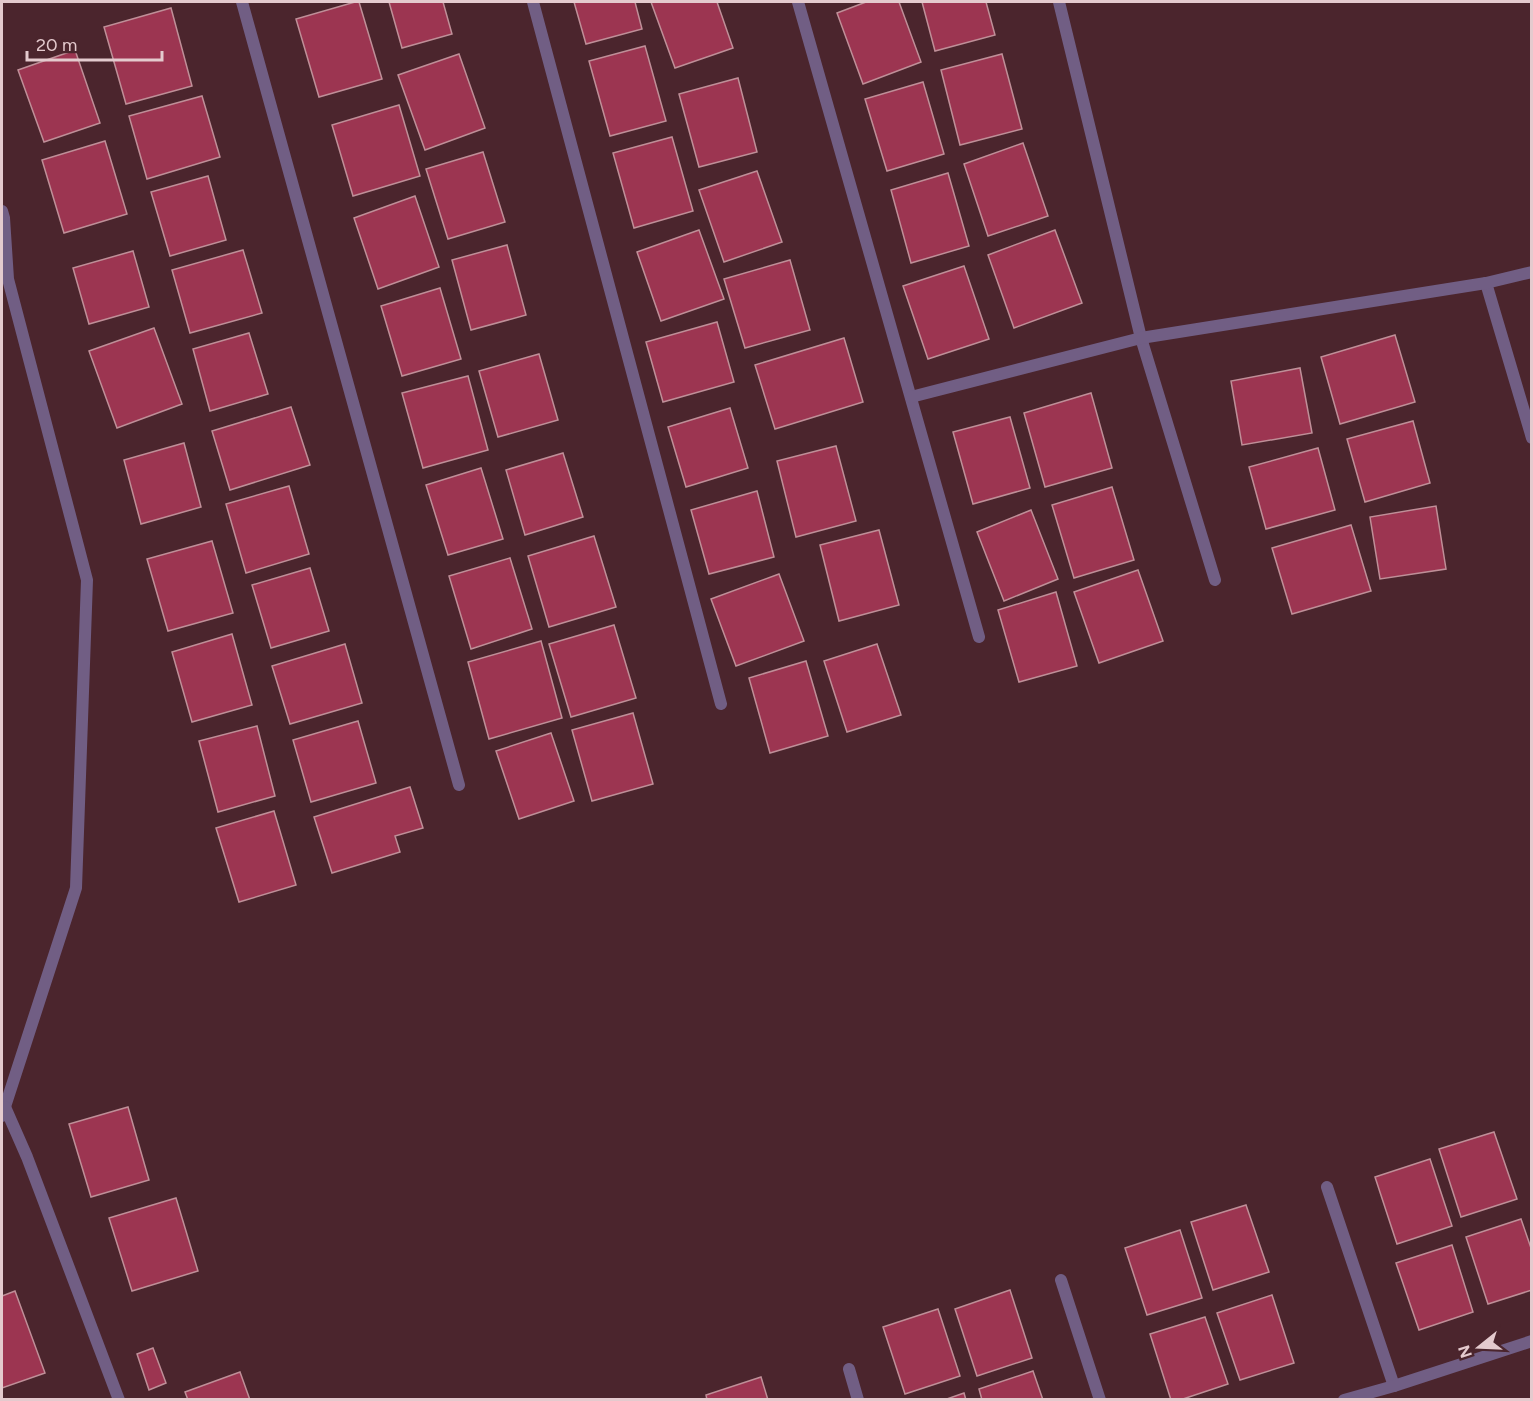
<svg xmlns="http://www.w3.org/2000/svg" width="1533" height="1401" viewBox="0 0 1533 1401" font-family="Figtree,sans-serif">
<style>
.building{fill:#9c3551;stroke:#bf8f98;stroke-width:1.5}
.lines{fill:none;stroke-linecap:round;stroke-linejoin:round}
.street{stroke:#715e84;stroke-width:12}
</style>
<rect width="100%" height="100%" fill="#4b252d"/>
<g class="building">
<path d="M355,2h4l23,77 -63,18 -23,-78z"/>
<path d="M389,2h54l9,32 -50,14z"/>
<path d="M574,2h61l7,27 -56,15z"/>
<path d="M651,2h66l16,46 -58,20z"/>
<path d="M866,2h33l22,60 -58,22 -26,-71z"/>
<path d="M922,2h64l9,33 -60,16z"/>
<path d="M171,8l21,78 -66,18 -22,-77z"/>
<path d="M645,46l21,75 -56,15 -21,-75z"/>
<path d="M75,50l25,73 -56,19 -26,-72z"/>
<path d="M459,54l26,74 -60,22 -27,-75z"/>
<path d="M1002,54l20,75 -62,16 -19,-75z"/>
<path d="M738,78l19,74 -58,15 -20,-73z"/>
<path d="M923,82l21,72 -57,17 -22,-72z"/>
<path d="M202,96l18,61 -73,22 -18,-63z"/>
<path d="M399,105l21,71 -67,20 -21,-71z"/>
<path d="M672,137l21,74 -59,17 -21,-75z"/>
<path d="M105,141l22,73 -63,19 -22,-73z"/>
<path d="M1023,143l25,73 -60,20 -24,-72z"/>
<path d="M483,152l22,70 -57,17 -22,-70z"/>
<path d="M757,171l25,71 -58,20 -25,-72z"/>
<path d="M948,173l21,73 -58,17 -20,-73z"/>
<path d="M208,176l18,64 -56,16 -19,-64z"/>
<path d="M415,196l24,71 -61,22 -24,-71z"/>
<path d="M699,230l25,69 -63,22 -24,-69z"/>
<path d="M1055,230l27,73 -68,25 -26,-73z"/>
<path d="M507,245l19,70 -55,15 -19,-70z"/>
<path d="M243,250l19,63 -72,20 -18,-63z"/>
<path d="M133,251l16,56 -60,17 -16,-56z"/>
<path d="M790,260l20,70 -65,18 -21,-69z"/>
<path d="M964,266l25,73 -61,20 -25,-73z"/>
<path d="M440,288l21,71 -59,17 -21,-70z"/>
<path d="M717,322l17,60 -71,20 -17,-60z"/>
<path d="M154,328l28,76 -65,24 -28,-77z"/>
<path d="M249,333l19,61 -58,17 -17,-62z"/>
<path d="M1395,335l20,67 -75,22 -19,-67z"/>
<path d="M844,338l19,64 -88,27 -20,-64z"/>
<path d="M539,354l19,66 -60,17 -19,-66z"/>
<path d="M1300,368l12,65 -70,12 -11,-64z"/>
<path d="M468,376l20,74 -65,18 -21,-75z"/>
<path d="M1091,393l21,75 -67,19 -21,-74z"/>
<path d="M291,407l19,58 -80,25 -18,-59z"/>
<path d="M730,408l18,60 -62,19 -18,-60z"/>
<path d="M1010,417l20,71 -57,16 -20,-72z"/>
<path d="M1413,421l17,62 -65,19 -18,-63z"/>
<path d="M184,443l17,64 -60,17 -17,-64z"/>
<path d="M836,446l20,75 -60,16 -19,-76z"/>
<path d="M1318,448l17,62 -69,19 -17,-62z"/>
<path d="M563,453l20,64 -58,18 -19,-65z"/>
<path d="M481,468l22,71 -55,16 -22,-70z"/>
<path d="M289,486l20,68 -63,19 -20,-69z"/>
<path d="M1112,487l22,73 -60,18 -22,-73z"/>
<path d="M757,491l17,66 -65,17 -18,-64z"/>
<path d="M1436,506l10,63 -66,10 -10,-62z"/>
<path d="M1031,510l27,69 -54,22 -27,-69z"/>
<path d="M1351,525l20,66 -79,23 -20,-66z"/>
<path d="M879,530l20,75 -60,16 -19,-76z"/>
<path d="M594,536l22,71 -67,20 -21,-71z"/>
<path d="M212,541l21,72 -65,18 -21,-72z"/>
<path d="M510,558l22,71 -61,20 -22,-73z"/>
<path d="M310,568l19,63 -58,17 -19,-63z"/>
<path d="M1138,570l25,71 -64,22 -25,-71z"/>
<path d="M779,574l25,67 -68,25 -25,-67z"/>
<path d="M1056,592l21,74 -58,16 -21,-72z"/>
<path d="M614,625l22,73 -65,19 -22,-73z"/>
<path d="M232,634l20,71 -60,17 -20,-70z"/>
<path d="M541,641l21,77 -73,21 -21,-77z"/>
<path d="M345,644l17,59 -72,21 -18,-58z"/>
<path d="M877,644l24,71 -54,17 -23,-71z"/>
<path d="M806,661l22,75 -58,17 -21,-75z"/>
<path d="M633,713l20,71 -61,17 -20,-71z"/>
<path d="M358,721l18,62 -65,19 -18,-62z"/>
<path d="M257,726l18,70 -57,16 -19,-71z"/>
<path d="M551,733l23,68 -55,18 -23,-68z"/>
<path d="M410,787l13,41 -28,8 5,16 -68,21 -18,-56z"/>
<path d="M274,811l22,74 -57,17 -23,-74z"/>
<path d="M128,1107l21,73 -58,17 -22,-73z"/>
<path d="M1494,1132l23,67 -56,18 -22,-68z"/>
<path d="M1430,1159l22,67 -55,18 -22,-67z"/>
<path d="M176,1198l22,73 -66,20 -23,-73z"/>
<path d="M1246,1205l23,67 -56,18 -22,-68z"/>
<path d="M1521,1219l11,32v39l-44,14 -22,-67z"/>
<path d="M1180,1230l22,68 -55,17 -22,-67z"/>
<path d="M1452,1245l21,67 -54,18 -23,-67z"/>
<path d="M1010,1290l22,68 -55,18 -22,-67z"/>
<path d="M15,1291l30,82 -43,15v-92z"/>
<path d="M1272,1295l22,68 -54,17 -23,-67z"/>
<path d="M938,1309l22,67 -55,18 -22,-67z"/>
<path d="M1205,1317l23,67 -48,16h-9l-21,-66z"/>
<path d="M153,1348l13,35 -17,7 -12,-36z"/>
<path d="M1033,1371l10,29h-61l-3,-11z"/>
<path d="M240,1372l10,28h-62l-3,-8z"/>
<path d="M761,1377l7,23h-61l-1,-5z"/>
<path d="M964,1393l2,7h-22z"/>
</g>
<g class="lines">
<g class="street">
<path d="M242,2l217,783"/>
<path d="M533,2l188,702"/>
<path d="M798,2l181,635"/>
<path d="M1059,2l82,336 74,242"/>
<path d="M2,211l2,7 4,61 79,301 -11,308 -74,228"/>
<path d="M1486,283l46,155"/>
<path d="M911,397l230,-59 345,-55 46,-11"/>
<path d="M5,1107l22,50 92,243"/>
<path d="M1327,1187l67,199"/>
<path d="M1061,1280l39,120"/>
<path d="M849,1369l9,31"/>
<path d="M1344,1400l50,-14 138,-45"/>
</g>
</g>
<rect width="1533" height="1401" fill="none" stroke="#e4cace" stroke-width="6"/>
<g transform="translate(1479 1347) rotate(252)" stroke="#4b252d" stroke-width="4.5" paint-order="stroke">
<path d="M0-4.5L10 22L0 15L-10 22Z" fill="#e4cace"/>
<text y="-9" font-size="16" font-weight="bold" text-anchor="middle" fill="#e4cace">N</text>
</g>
<path d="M27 51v9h135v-9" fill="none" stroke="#e4cace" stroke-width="3"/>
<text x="36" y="51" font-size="18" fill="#e4cace" stroke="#4b252d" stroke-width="4.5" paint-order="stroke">20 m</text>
</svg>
